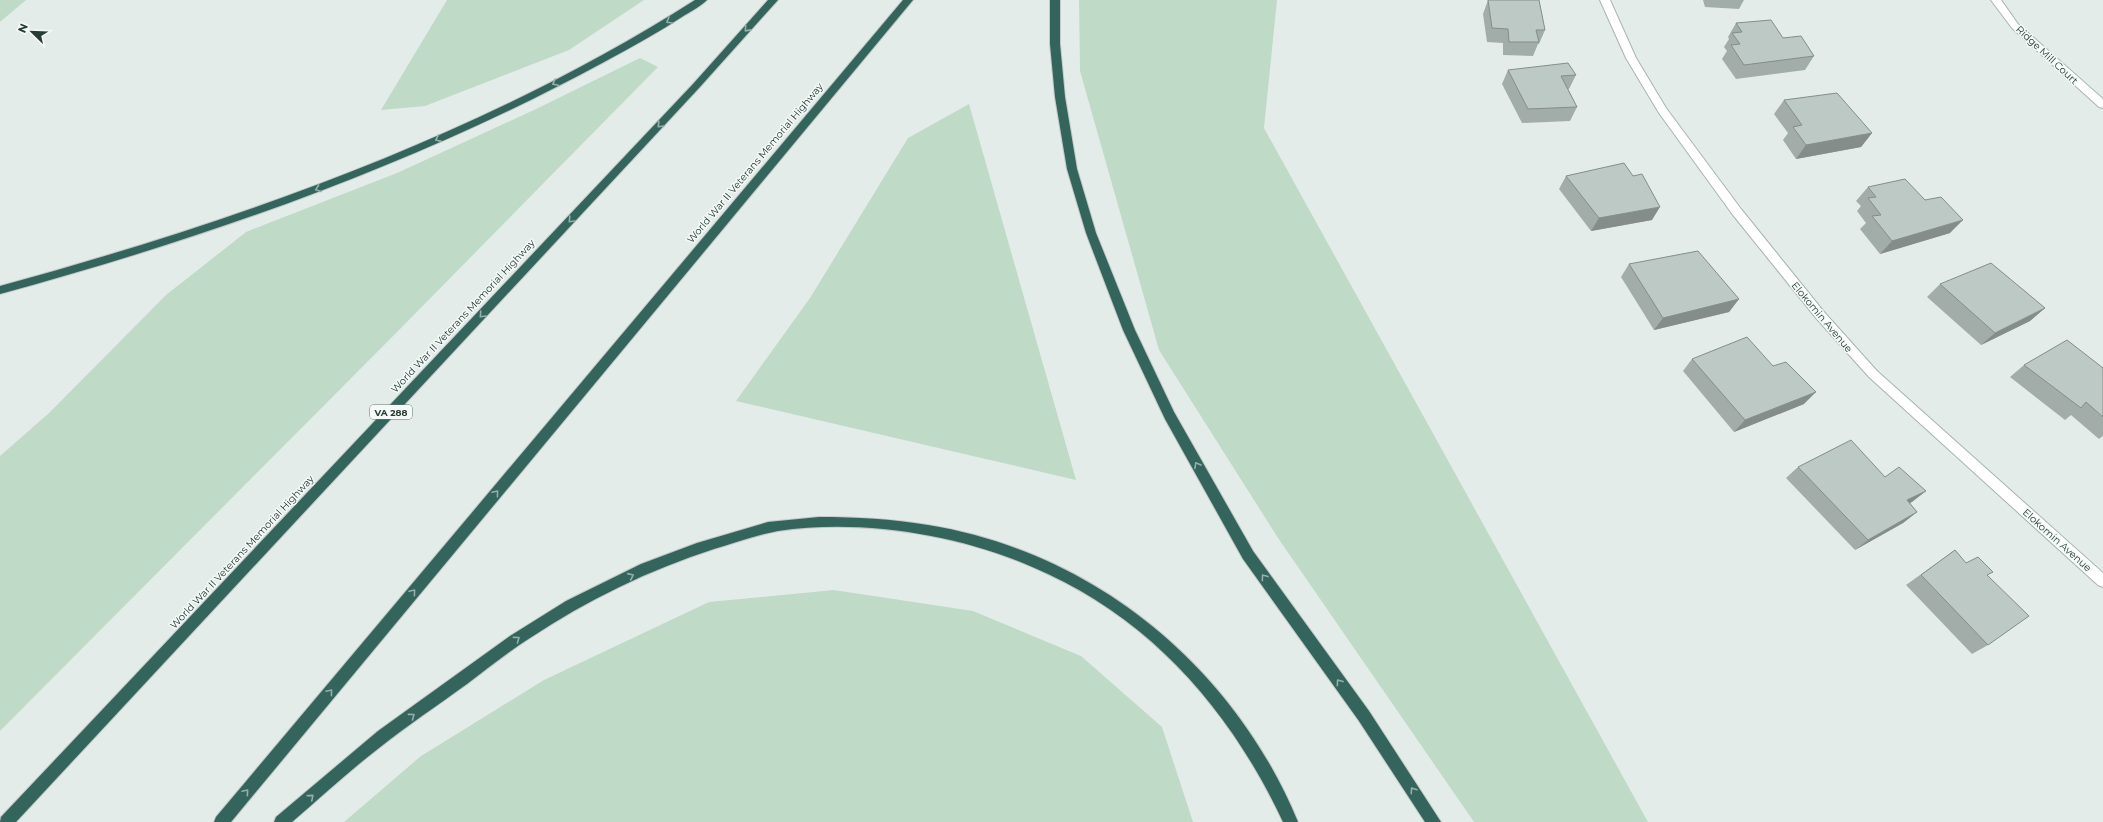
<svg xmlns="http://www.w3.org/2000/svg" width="2103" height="822" viewBox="0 0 2103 822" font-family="Montserrat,sans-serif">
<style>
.green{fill:#bfdbc8}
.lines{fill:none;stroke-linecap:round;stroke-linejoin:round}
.minor-casing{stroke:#a7b4b0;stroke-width:2}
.highway-casing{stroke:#c2c8c7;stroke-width:2}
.minor{fill:#fff;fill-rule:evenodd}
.highway{fill:#33655d;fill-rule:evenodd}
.wall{fill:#a2ada9}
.shaded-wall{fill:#848d8a}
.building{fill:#bcc9c5;stroke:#848d8a}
.oneway{stroke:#94afaa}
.labels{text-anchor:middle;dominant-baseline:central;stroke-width:3;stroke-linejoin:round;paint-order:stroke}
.shield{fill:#f4f9f7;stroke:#637571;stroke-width:1}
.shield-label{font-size:9px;font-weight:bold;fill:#253c37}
.street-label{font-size:10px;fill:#253c37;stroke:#f4f9f7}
</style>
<rect width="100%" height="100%" fill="#e4ece9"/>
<g class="green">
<path d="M0,0h26l-26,22z"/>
<path d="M447,0h197l-75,50 -144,56 -44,4z"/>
<path d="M1079,0h198l-13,128 384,694h-174l-196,-284 -119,-188 -79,-279z"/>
<path d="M640,58l18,9 -257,261 -401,403v-275l49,-43 117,-118 80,-63 151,-59 139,-64z"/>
<path d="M969,104l107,376 -340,-79 74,-103 98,-160z"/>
<path d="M834,590l139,21 108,45 81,71 31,95h-849l77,-66 123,-76 165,-78z"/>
</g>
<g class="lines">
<g class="minor-casing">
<g id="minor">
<path d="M1600,0h10l26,58 30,50 75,101 83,103 53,59 226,202v14l-5,-2 -229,-208 -53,-59 -83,-103 -74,-102 -33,-55z"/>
<path d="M1991,0h10l17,24 85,75v9l-4,-1 -87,-79z"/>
</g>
</g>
<g class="highway-casing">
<g id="highway">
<path d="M695,0h12c-6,6 -15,11 -22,15 -26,17 -53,32 -81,47 -190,103 -395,175 -604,232v-8c241,-66 483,-151 695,-286z"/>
<path d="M768,0h10l-79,88 -683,734h-16l1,-5 692,-733z"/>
<path d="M903,0h10l-682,822h-17l2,-5z"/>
<path d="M1050,0h10v44l5,53 12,72 19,64 39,97 39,82 79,139 116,160 72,111h-16l-66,-101 -116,-162 -78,-140 -42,-89 -37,-97 -19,-64 -12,-72 -5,-53z"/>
<path d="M819,517c37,0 73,2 109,8 167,27 306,142 370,297h-15c-50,-107 -127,-198 -235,-248 -79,-38 -182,-56 -270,-43 -22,4 -43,12 -64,18 -65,21 -127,51 -184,89 -22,14 -42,30 -63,46 -29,21 -59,41 -88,64 -30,23 -58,49 -87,74h-18l2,-5 102,-86 132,-95 56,-35 75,-37 56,-21 71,-21z"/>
</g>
</g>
<use href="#minor" class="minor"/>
<use href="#highway" class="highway"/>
</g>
<g class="wall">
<path d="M1488,0l57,30 -6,14h-1l-5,12 -30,-1v-12l-16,-1 -4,-28z"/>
<path d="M1703,0h41l-5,9 -34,-2z"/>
<path d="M1736,23l47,15 31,18 -9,14 -69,9 -14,-20 5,-8 -3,-4 5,-8 -1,-2z"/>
<path d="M1508,70l68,5 -7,14h-1l9,18 -7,14 -48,2 -20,-39z"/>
<path d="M1784,100l88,33 -11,14 -65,12 -13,-19 5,-7 -14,-19z"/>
<path d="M1566,176l86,44 -61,11 -32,-42z"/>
<path d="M1868,187l82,46 -70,21 -20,-25 6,-6 -9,-12 4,-5 -5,-5z"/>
<path d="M1629,264l110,35 -10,13 -75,18 -33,-53z"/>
<path d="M1940,284l105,24 -15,13 -49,24 -54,-48z"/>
<path d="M1692,359l112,45 -70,28 -51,-61z"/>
<path d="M2024,365l79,3v68l-4,3 -28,-24 -6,5 -55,-43z"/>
<path d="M1798,467l87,10 41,14 -16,12 7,9 -14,11 -48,27 -69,-72z"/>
<path d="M1955,550l11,13 21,13 1,69 -16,9 -66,-69z"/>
</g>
<g class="shaded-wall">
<path d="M1872,133l-11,14 -65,12 10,-14z"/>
<path d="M1660,207l-8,13 -61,11 8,-13z"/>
<path d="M1963,220l-13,13 -70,21 12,-13z"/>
<path d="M1739,299l-10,13 -75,18 9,-12z"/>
<path d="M2045,308l-15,13 -49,24 14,-12z"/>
<path d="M1816,392l-12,12 -70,28 11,-12z"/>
<path d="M1926,491l-14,11 -19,9 14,-11z"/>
<path d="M1917,512l-14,11 -48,27 13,-10z"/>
</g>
<g class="building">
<path d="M1488,0h51l6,30h-9l3,12h-30l-1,-13 -16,-1z"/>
<path d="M1771,20l12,18 18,-2 13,20 -70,9 -13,-20 9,-1 -8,-11 10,-1 -6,-9z"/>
<path d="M1568,63l8,12 -15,1 16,31 -49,2 -20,-39z"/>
<path d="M1837,93l35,40 -66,12 -13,-18 9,-2 -18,-25z"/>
<path d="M1624,163l9,13 9,-2 18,33 -61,11 -33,-42z"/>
<path d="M1905,179l20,21 16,-3 22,23 -71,21 -20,-25 9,-1 -13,-17 8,-1 -8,-10z"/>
<path d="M1698,251l41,48 -76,19 -34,-54z"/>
<path d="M1991,263l54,45 -50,25 -55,-49z"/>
<path d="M1747,337l26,29 13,-4 30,30 -71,28 -53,-61z"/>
<path d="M2067,340l36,28v49l-17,-15 -5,6 -57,-43z"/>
<path d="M1851,440l34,37 14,-10 27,24 -19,9 10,12 -49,28 -70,-73z"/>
<path d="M1955,550l11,13 12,-6 15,15 -6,3 42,41 -41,29 -67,-70z"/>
</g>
<defs><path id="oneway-chevron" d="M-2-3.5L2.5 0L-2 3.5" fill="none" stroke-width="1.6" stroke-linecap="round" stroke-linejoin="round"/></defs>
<g class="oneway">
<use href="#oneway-chevron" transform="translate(669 21) rotate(150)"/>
<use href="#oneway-chevron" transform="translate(747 29) rotate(132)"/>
<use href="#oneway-chevron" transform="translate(555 83) rotate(153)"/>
<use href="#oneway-chevron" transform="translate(660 125) rotate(133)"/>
<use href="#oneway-chevron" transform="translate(438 139) rotate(156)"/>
<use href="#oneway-chevron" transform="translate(318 189) rotate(160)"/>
<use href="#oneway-chevron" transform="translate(571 220) rotate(133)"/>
<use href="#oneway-chevron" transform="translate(482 315) rotate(133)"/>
<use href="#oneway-chevron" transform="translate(1197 465) rotate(-119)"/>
<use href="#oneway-chevron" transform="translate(496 493) rotate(-50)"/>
<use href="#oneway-chevron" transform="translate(631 576) rotate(-24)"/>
<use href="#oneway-chevron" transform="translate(1264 577) rotate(-126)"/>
<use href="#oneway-chevron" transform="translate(413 592) rotate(-50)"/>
<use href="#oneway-chevron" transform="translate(517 639) rotate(-36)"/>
<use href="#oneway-chevron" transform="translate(1339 682) rotate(-126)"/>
<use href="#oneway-chevron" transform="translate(330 692) rotate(-50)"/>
<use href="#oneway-chevron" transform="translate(412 716) rotate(-36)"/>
<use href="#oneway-chevron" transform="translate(1413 790) rotate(-124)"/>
<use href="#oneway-chevron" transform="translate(246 792) rotate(-50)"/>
<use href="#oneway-chevron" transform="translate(311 797) rotate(-41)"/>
</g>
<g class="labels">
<rect class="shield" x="370" y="405" width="42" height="14" rx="3"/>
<g class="shield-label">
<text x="391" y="412">VA 288</text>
</g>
<g class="street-label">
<text transform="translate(2047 55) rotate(43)">Ridge Mill Court</text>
<text transform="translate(755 163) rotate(-50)">World War II Veterans Memorial Highway</text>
<text transform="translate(463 316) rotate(-47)">World War II Veterans Memorial Highway</text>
<text transform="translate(1822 317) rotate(50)">Elokomin Avenue</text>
<text transform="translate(2057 540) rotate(42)">Elokomin Avenue</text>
<text transform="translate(242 552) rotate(-47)">World War II Veterans Memorial Highway</text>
</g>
</g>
<g transform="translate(32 32) rotate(293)" stroke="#f4f9f7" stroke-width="3" paint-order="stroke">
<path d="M0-3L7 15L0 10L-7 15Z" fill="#253c37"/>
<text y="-6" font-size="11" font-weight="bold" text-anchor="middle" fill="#253c37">N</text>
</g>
</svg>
